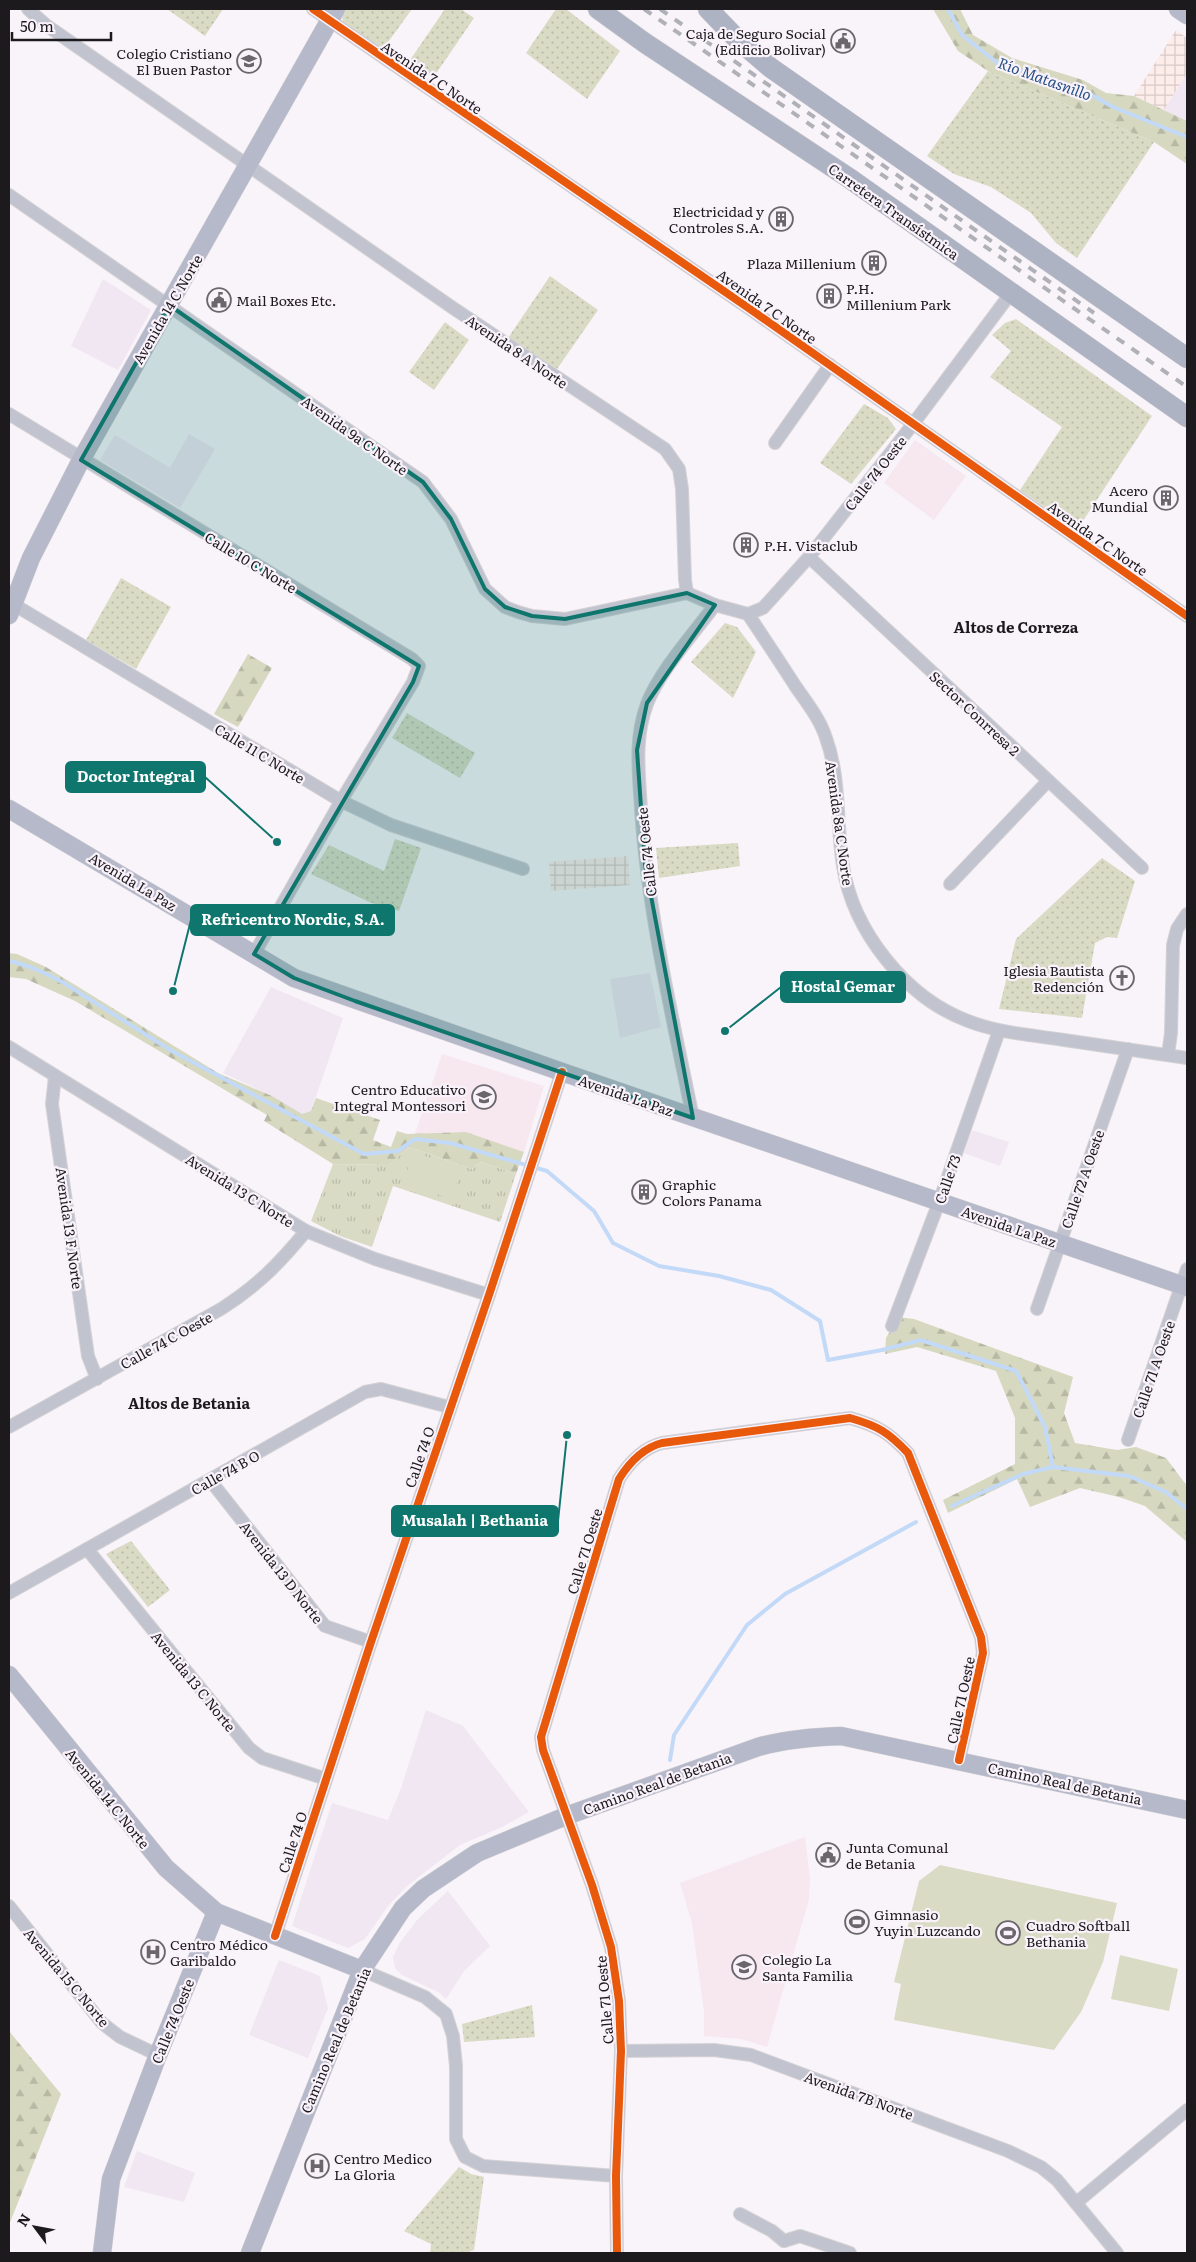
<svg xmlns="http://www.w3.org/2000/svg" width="1196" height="2262" viewBox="0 0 1196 2262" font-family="Literata,serif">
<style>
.built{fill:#f1e7f2}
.industrial{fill:url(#industrial-grid)}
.education{fill:#f7e7ef}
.grass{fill:url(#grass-dots)}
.forest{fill:url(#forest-firs)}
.park{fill:url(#park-tufts)}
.pitch{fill:#d9dbc5}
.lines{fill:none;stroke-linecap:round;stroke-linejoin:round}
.stream{stroke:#c3d9f8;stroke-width:4}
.street-casing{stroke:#d5d2d5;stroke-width:14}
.secondary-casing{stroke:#d5d2d5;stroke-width:19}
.primary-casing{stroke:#d5d2d5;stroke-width:21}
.street{stroke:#c1c4cf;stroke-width:12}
.secondary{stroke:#b6b9c9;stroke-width:18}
.primary{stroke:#aeb3c3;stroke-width:20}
.rail{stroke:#b0b0b8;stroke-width:4;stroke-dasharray:9 9;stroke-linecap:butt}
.cycleway-casing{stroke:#faf2fb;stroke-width:11}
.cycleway{stroke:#e8590c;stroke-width:8}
.marked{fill:#0f766e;fill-opacity:0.2;stroke:#0f766e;stroke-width:4;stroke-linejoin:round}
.labels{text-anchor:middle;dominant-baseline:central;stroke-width:4.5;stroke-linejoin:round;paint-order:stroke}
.poi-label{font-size:14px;fill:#1d1a1e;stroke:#faf2fb;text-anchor:start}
.street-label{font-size:14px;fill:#1d1a1e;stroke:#faf2fb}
.water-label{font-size:15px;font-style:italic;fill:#265085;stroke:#faf2fb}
.neighbourhood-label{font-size:15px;font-weight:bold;fill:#1d1a1e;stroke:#faf2fb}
.leader{fill:none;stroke:#0f766e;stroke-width:2}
.callout-dot{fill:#0f766e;stroke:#faf2fb;stroke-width:2}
.callout{fill:#0f766e;stroke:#0f766e;stroke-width:2}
.callout-label{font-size:15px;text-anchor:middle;font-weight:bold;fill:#fff}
</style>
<defs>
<pattern id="industrial-grid" width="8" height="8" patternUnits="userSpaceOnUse" patternTransform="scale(1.25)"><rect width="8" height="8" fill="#fcecea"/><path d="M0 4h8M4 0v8" fill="none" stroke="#d8cac8"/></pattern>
<pattern id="grass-dots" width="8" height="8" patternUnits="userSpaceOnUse" patternTransform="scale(1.25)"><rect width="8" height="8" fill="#d9dbc5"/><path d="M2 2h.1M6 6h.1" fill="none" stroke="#babba9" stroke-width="1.8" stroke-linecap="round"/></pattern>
<pattern id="forest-firs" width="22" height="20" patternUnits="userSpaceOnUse" patternTransform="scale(1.25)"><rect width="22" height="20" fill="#d6d8bf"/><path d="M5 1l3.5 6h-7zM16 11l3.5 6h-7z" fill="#b7b9a4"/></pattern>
<pattern id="park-tufts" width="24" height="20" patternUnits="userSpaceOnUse" patternTransform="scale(1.25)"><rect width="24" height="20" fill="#d9dbc5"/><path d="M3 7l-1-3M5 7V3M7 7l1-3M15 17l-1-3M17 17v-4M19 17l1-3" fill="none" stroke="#babba9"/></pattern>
</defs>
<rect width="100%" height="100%" fill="#f9f4f9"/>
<g class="built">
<path d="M1187,73v48l-23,-11z"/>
<path d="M103,279l48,31 -33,60 -47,-24z"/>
<path d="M189,434l26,15 -35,59 -80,-48 15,-25 55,33z"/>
<path d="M650,973l11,54 -41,11 -10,-59z"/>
<path d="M271,987l72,31 -32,93 -9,4 -30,-19 -49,-23z"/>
<path d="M972,1130l37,12 -9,24 -36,-13z"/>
<path d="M426,1710l37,16 66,86 -27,15 -42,18 -53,41 -19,20 -23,33 -17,9 -56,-22 40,-123 56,17 13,-32z"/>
<path d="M448,1891l42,55 -26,25 -18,28 -6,-6 -38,-18 -7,-7 -2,-11 6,-13 18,-24z"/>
<path d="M279,1960l41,16 8,32 -20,50 -59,-23z"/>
<path d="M137,2151l58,22 -11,29 -60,-15z"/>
</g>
<g class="industrial">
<path d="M1176,30l11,8v35l-23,37 -30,-14z"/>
<path d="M628,856l2,29 -79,6 -2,-29z"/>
</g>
<g class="education">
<path d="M915,440l51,36 -32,44 -50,-37z"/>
<path d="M442,1054l102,32 -20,66 -58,-20 -51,2z"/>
<path d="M805,1837l5,42 -1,20 -42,148 -26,-8 -37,-3v-24l-12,-89 -12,-40z"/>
</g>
<g class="grass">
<path d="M167,9h56l-18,27z"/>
<path d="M345,9h67l-31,43 -38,-29 -1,-10z"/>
<path d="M445,9h16l13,9 -41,60 -25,-15z"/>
<path d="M556,9h10l54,42 -33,48 -61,-46z"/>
<path d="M988,71l166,71 -77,116 -21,-15 -25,-30 -40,-26 -37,-13 -27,-18z"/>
<path d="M550,276l48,34 -41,59 -49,-31z"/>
<path d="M1016,319l136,97 -75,114 -57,-40 42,-63 -72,-50 21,-26 -19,-16 13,-12z"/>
<path d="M445,322l24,18 -35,50 -25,-18z"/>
<path d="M864,404l24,14 8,11 -45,55 -31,-21z"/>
<path d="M121,578l50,29 -35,62 -50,-29z"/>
<path d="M725,623l12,4 19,25 -23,46 -42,-36z"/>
<path d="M407,713l68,40 -15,25 -68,-40z"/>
<path d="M395,839l26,9 -22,63 -30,-9 -58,-28 18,-29 55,26z"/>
<path d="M738,843l2,23 -81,12 -3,-30z"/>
<path d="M1102,858l33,23 -18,57 -10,-1 -12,6 -13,75 -83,-9 17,-70z"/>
<path d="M131,1541l39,49 -22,17 -42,-53z"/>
<path d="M532,2005l3,32 -71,5 -2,-18z"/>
<path d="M459,2167l12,7 13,3 -10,73 -8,3h-36l1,-9 -27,-13z"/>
</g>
<g class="forest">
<path d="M933,9h27l13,26 39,23 71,22 23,13 28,3 53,25v43l-33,-22 -166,-71 -30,-20z"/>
<path d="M248,654l24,14 -34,59 -24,-13z"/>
<path d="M9,953l8,1 29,13 172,106 54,23 30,18 9,-3 5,-13 64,22 -7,20 18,7 6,-16 10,3 59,-2 58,20 -8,22 -35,-12 -9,7 -63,-22 -20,18 -56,-1 -69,-43 3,-6 -192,-114 -49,-22 -17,-2z"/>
<path d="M898,1317l16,2 159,58 -9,36 11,30 42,7 19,-3 30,11 21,28v56l-42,-36 -26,-9 -39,-9 -50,19 -13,-28 -69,34 -5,-13 72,-36v-46l-19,-47 -79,-24 -32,7 1,-16z"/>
<path d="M9,2031l52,63 -52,131z"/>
</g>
<path class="park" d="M409,1147l63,22 9,-7 35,12 -16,48 -107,-36 -21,61 -32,-11 -29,-15 22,-57 56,1z"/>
<g class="pitch">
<path d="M414,1152l48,17 -11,30 -48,-17z"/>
<path d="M940,1865l177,38 -14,59 -22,50 -27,38 -160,-30 7,-36 -7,-2 25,-101z"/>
<path d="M1120,1955l58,14 -9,42 -58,-12z"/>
</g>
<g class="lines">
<g class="stream">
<path d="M948,9l14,26 38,30 53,15 30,10 30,17 74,30"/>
<path d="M9,961c20,4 37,12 55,22l108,68 192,103 34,-3 17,-12 35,4 97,28 47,40 19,32 46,23 60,10 52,14 49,31 8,39 54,-10 39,-10 95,31 29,56 8,40 76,9 37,16 21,17"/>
<path d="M952,1506l71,-32 30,-7"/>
<path d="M670,1760l4,-25 73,-110 38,-31 131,-72"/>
</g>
<g class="street-casing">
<g id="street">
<path d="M28,9l18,16 407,283 212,141 14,20 3,20 3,91 2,13"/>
<path d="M313,9l437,300 437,307"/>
<path d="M9,195l414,287 28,37 34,70 20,18 13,5 14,4 33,3 122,-26"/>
<path d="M9,414l403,245 7,7 -6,16 -72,119 -87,153"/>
<path d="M775,443l55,-78"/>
<path d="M809,557l333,311"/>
<path d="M687,593l28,12 33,9 15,-6 46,-51 104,-133 98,-131"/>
<path d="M13,604l328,197 50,24 132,44"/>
<path d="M748,614c16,24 32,48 48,73 11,16 24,32 30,51 15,41 10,86 17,128 10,65 63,132 125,155 31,12 64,14 96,19 41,6 82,12 123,18"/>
<path d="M950,884l98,-103"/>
<path d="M9,1047l297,184 69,28 114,36"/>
<path d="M1168,1055l3,-22 2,-88 4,-16 10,-15"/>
<path d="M55,1076l-3,28 36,252 9,23"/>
<path d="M693,1118c-21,-103 -45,-205 -52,-309 -2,-36 -7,-70 6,-105 12,-32 47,-71 68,-99"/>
<path d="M1037,1309l91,-260"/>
<path d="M892,1326l47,-124 60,-171"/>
<path d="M9,1427l212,-118c37,-24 57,-44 85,-78"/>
<path d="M1128,1440l59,-171"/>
<path d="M210,1480l115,146 46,16"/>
<path d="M87,1549l162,199 13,10 64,21"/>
<path d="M9,1593l356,-201 16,-3 68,18"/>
<path d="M9,1906l93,117 18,14 38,18"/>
<path d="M275,1936l96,-294 118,-347 73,-223"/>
<path d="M362,1970l63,27 21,17 7,22 3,30v73l9,18 18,9 133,10"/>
<path d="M621,2051l93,-1 37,5 257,96 33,16 16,13 60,73"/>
<path d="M1076,2203l111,-93"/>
<path d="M740,2214l32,17 12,10"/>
<path d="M784,2241l16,-5 50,17"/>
<path d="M617,2253l-1,-77 5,-125 -2,-50 -8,-54 -19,-62 -49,-135 -2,-13 78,-258c10,-16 24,-31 43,-36l188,-25c28,8 38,14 58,35l73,184 2,16 -24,107"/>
</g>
</g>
<g class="secondary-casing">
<g id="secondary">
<path d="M1178,9l9,6"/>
<path d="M9,615l22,-57 50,-98 255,-451"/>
<path d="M9,809l285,169 268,94 625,215"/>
<path d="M9,1675l157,193 50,44 146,58"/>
<path d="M102,2253l9,-74 47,-124 58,-143"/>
<path d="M250,2253l112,-283 41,-62 20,-19 54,-36 89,-37 192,-69c28,-8 54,-10 83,-11l346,74"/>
</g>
</g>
<g class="primary-casing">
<g id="primary">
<path d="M598,9l47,34 204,135 338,239"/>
<path d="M708,9l28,29 35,30 416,290"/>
</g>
</g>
<use href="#street" class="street"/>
<use href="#secondary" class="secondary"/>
<use href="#primary" class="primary"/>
<g class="rail">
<path d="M644,9l543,378"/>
<path d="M660,9l434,304"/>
</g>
<g class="cycleway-casing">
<g id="cycleway">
<path d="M313,9l437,300 437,307"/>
<path d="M275,1936l96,-294 118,-347 73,-223"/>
<path d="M617,2253l-1,-77 5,-125 -2,-50 -8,-54 -19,-62 -49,-135 -2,-13 78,-258c10,-16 24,-31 43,-36l188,-25c28,8 38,14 58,35l73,184 2,16 -24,107"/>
</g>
</g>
<use href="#cycleway" class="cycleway"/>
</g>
<path class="marked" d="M169,305l254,177 28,37 34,70 20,18 27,9 33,3 122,-26 28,12 -68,98 -10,47 8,114 48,254 -338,-117 -61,-23 -40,-24 159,-272 6,-16 -338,-206z"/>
<defs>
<g id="civic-ring" transform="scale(1.25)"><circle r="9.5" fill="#faf2fb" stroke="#6a666b" stroke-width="1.5"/><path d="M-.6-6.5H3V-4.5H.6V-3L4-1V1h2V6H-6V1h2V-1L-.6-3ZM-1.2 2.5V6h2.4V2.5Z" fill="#6a666b"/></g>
<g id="school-ring" transform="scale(1.25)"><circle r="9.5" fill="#faf2fb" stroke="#6a666b" stroke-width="1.5"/><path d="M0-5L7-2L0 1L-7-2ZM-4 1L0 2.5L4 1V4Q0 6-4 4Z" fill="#6a666b"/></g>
<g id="building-ring" transform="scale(1.25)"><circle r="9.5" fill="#faf2fb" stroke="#6a666b" stroke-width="1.5"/><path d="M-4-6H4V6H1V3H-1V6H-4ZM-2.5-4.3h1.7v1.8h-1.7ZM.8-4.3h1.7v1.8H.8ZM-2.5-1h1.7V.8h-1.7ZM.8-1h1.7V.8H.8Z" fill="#6a666b"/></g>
<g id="church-ring" transform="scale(1.25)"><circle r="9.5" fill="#faf2fb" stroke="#6a666b" stroke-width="1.5"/><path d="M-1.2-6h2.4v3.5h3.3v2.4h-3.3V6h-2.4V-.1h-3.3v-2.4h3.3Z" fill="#6a666b"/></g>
<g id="stadium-ring" transform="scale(1.25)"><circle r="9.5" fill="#faf2fb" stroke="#6a666b" stroke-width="1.5"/><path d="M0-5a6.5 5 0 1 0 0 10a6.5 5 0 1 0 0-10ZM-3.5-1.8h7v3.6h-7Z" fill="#6a666b"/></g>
<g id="hospital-ring" transform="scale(1.25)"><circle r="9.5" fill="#faf2fb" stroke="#6a666b" stroke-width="1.5"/><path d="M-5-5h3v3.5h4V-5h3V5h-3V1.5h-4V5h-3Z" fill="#6a666b"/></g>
</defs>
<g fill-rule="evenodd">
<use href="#civic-ring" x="843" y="41"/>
<use href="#school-ring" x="249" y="61"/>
<use href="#building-ring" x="781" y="219"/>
<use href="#building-ring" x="874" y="263"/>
<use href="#building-ring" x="829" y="296"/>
<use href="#civic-ring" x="219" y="300"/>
<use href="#building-ring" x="1166" y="498"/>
<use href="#building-ring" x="746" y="545"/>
<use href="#church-ring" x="1122" y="978"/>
<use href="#school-ring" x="484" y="1097"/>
<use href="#building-ring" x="644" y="1192"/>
<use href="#civic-ring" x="828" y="1855"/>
<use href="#stadium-ring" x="857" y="1922"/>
<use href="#stadium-ring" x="1008" y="1933"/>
<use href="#hospital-ring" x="153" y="1952"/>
<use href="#school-ring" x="744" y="1967"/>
<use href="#hospital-ring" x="317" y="2166"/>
</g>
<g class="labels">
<g class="poi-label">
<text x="826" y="33" text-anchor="end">Caja de Seguro Social<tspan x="826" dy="16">(Edificio Bolivar)</tspan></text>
<text x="232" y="53" text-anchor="end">Colegio Cristiano<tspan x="232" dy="16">El Buen Pastor</tspan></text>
<text x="764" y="211" text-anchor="end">Electricidad y<tspan x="764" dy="16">Controles S.A.</tspan></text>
<text x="856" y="263" text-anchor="end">Plaza Millenium</text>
<text x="846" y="288">P.H.<tspan x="846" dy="16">Millenium Park</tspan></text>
<text x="236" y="300">Mail Boxes Etc.</text>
<text x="1148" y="490" text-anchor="end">Acero<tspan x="1148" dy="16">Mundial</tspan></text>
<text x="764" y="545">P.H. Vistaclub</text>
<text x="1104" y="970" text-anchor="end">Iglesia Bautista<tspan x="1104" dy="16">Redención</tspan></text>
<text x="466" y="1089" text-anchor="end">Centro Educativo<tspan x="466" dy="16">Integral Montessori</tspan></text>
<text x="662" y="1184">Graphic<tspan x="662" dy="16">Colors Panama</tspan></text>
<text x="846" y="1847">Junta Comunal<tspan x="846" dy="16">de Betania</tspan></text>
<text x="874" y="1914">Gimnasio<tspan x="874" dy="16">Yuyin Luzcando</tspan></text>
<text x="1026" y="1925">Cuadro Softball<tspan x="1026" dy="16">Bethania</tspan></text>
<text x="170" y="1944">Centro Médico<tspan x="170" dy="16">Garibaldo</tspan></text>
<text x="762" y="1959">Colegio La<tspan x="762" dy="16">Santa Familia</tspan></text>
<text x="334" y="2158">Centro Medico<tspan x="334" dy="16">La Gloria</tspan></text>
</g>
<g class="street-label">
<text transform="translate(432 77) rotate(34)">Avenida 7 C Norte</text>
<text transform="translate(894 211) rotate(35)">Carretera Transístmica</text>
<text transform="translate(767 306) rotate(35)">Avenida 7 C Norte</text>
<text transform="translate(167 309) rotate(-60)">Avenida 14 C Norte</text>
<text transform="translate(517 351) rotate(34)">Avenida 8 A Norte</text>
<text transform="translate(355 435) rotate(35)">Avenida 9a C Norte</text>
<text transform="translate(875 473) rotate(-52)">Calle 74 Oeste</text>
<text transform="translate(1098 538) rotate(35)">Avenida 7 C Norte</text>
<text transform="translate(251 562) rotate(31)">Calle 10 C Norte</text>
<text transform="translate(975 713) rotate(43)">Sector Conrresa 2</text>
<text transform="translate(260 753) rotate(31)">Calle 11 C Norte</text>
<text transform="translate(840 823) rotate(82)">Avenida 8a C Norte</text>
<text transform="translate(646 852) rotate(-96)">Calle 74 Oeste</text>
<text transform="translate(133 881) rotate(31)">Avenida La Paz</text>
<text transform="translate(626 1095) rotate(19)">Avenida La Paz</text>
<text transform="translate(947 1179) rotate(-71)">Calle 73</text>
<text transform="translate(1082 1179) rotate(-71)">Calle 72 A Oeste</text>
<text transform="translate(240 1190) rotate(32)">Avenida 13 C Norte</text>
<text transform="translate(1009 1226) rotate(19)">Avenida La Paz</text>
<text transform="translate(70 1228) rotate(82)">Avenida 13 F Norte</text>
<text transform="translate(166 1340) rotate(-29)">Calle 74 C Oeste</text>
<text transform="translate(1153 1369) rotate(-71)">Calle 71 A Oeste</text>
<text transform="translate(419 1457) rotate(-71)">Calle 74 O</text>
<text transform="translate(225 1472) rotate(-29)">Calle 74 B O</text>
<text transform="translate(584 1551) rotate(-73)">Calle 71 Oeste</text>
<text transform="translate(282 1572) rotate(52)">Avenida 13 D Norte</text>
<text transform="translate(194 1681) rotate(51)">Avenida 13 C Norte</text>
<text transform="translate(960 1700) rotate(-78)">Calle 71 Oeste</text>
<text transform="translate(657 1783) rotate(-20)">Camino Real de Betania</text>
<text transform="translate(1065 1783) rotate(12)">Camino Real de Betania</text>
<text transform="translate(108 1798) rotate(51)">Avenida 14 C Norte</text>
<text transform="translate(292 1842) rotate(-72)">Calle 74 O</text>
<text transform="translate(67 1977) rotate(50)">Avenida 15 C Norte</text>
<text transform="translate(604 2000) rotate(-95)">Calle 71 Oeste</text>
<text transform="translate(172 2021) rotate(-68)">Calle 74 Oeste</text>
<text transform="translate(335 2040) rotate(-67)">Camino Real de Betania</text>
<text transform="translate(859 2095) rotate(20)">Avenida 7B Norte</text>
</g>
<g class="water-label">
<text transform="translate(1045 78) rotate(20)">Río Matasnillo</text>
</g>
<g class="neighbourhood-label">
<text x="1016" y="626">Altos de Correza</text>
<text x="189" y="1402">Altos de Betania</text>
</g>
</g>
<path class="leader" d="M277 842L205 777M173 991L191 920M725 1031L781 987M567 1435L558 1521"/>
<g class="callout-dot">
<circle cx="277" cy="842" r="5"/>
<circle cx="173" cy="991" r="5"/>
<circle cx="725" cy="1031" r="5"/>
<circle cx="567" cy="1435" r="5"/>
</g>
<g class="callout">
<rect x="66" y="762" width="139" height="30" rx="5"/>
<rect x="191" y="905" width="203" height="30" rx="5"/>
<rect x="781" y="972" width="124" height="30" rx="5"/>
<rect x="392" y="1506" width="166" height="30" rx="5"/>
</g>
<g class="callout-label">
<text x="136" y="782">Doctor Integral</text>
<text x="293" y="925">Refricentro Nordic, S.A.</text>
<text x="843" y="992">Hostal Gemar</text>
<text x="475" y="1526">Musalah | Bethania</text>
</g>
<rect width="1196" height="2262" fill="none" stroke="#1d1a1e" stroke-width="20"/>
<g transform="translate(35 2227) rotate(302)" stroke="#faf2fb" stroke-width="4" paint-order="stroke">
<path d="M0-4L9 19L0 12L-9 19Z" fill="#1d1a1e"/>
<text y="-8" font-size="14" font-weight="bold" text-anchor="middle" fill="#1d1a1e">N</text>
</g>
<path d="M12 32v8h99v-8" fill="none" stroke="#1d1a1e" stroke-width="2.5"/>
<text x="20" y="32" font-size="15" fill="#1d1a1e" stroke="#faf2fb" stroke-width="4" paint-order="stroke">50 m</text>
</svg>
